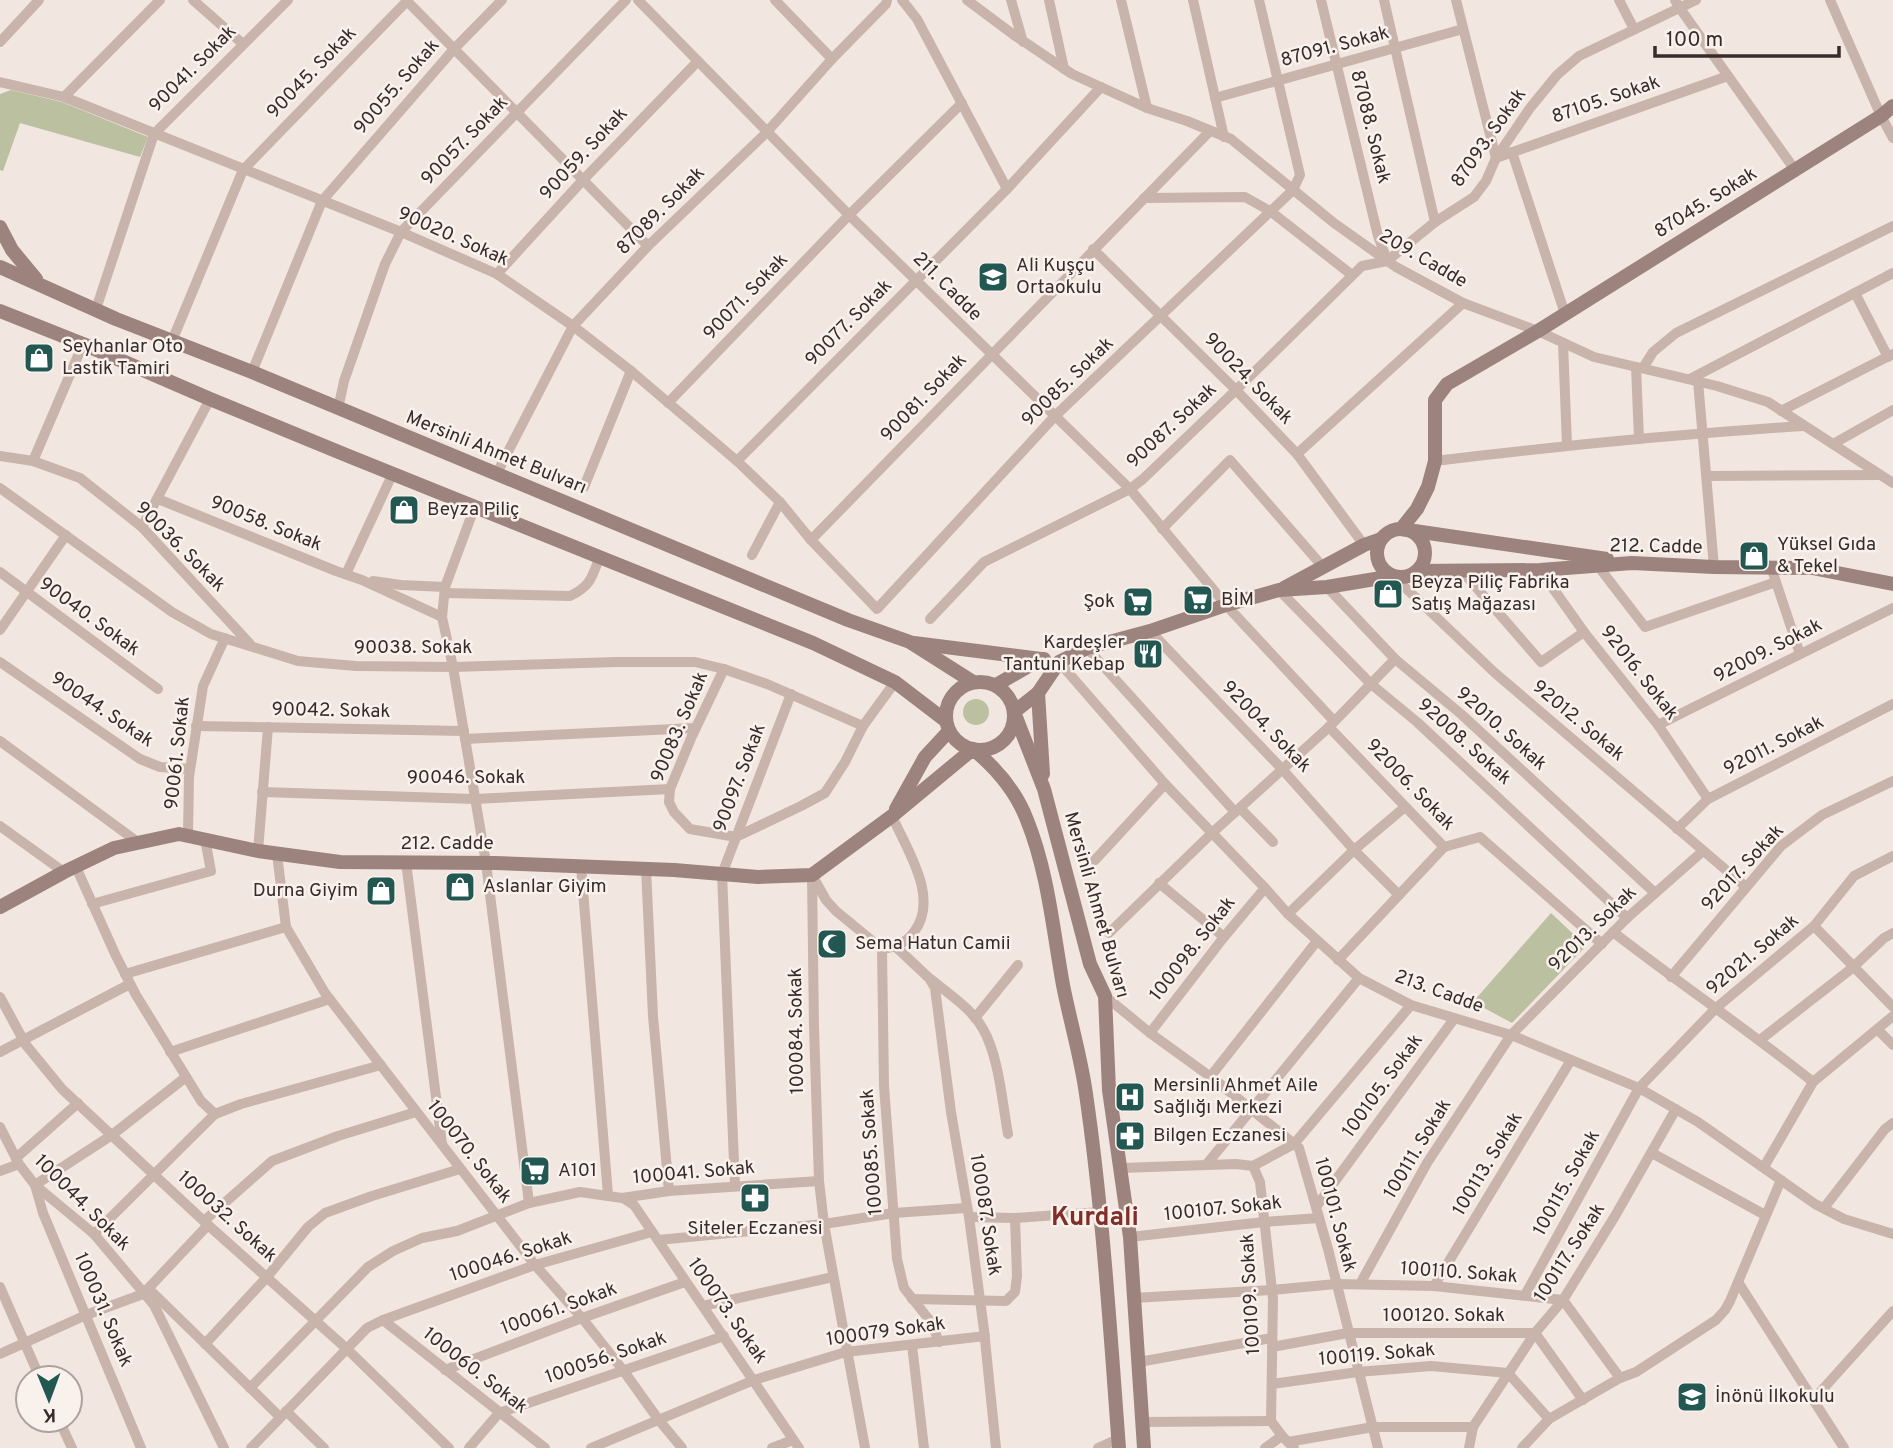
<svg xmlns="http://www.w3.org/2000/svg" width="1893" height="1448" viewBox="0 0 1893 1448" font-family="Overpass,sans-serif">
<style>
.green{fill:#bbc0a0}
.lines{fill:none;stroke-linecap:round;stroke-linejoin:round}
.street{stroke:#c9b4ac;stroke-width:10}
.secondary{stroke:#9d837d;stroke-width:14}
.labels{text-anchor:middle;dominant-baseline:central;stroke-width:5;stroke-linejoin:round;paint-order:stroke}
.street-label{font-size:19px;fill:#382c2a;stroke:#f9f1ec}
.poi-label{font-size:19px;fill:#382c2a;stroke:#f9f1ec;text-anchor:start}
.district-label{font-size:26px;font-weight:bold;fill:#822e28;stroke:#f9f1ec}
</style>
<rect width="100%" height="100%" fill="#f2e6e0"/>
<g class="green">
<path d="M11,90l51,12 86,35 -8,20 -120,-34 -17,48 -3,-1v-76z"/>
<circle cx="976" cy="712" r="13"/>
<path d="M1551,913l35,33 -74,77 -39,-21z"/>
</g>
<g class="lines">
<g class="street">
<path d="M193,0l50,44"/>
<path d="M406,0l242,246"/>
<path d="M638,0l211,215 281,274 96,116 108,116"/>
<path d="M775,0l57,59"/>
<path d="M902,0l15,19 90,170"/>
<path d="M967,0l47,35 58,39 75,34 40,13 44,18 103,84 62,44 67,36 75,28 56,26 123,29 51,16 125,81"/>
<path d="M1011,0l12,42"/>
<path d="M1049,0l15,69"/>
<path d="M1121,0l26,108"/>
<path d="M1193,0l31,137"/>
<path d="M1321,0l57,236 9,24"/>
<path d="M1384,0l51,222"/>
<path d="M1456,0l40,158 232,-82"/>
<path d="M1619,0l15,29"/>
<path d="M1675,0l4,7 116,163"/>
<path d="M1830,0l51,116 12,22"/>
<path d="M0,42l39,-42"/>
<path d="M0,82l64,15 337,135 96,42 76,52 58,45 106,90 43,41 31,38 66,69 178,-193 238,-226 7,-15 -41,-175"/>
<path d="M64,97l96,-97"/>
<path d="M1215,98l248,-69"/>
<path d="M1512,152l53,162"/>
<path d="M1144,198l101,-1 25,14 82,64"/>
<path d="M1093,249l143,141 61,64 67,91"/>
<path d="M497,274l86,-94 115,-119"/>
<path d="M1855,293l33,64"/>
<path d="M96,309l58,-175 134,-134"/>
<path d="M172,341l71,-171 164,-169"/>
<path d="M1563,343l4,102"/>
<path d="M1636,367l3,72"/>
<path d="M1643,368l10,-16 23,-19 217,-107"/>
<path d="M252,372l70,-171 132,-152 48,-49"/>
<path d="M1690,379l203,-106"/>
<path d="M1698,381l16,186"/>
<path d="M668,403l181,-188 113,-112"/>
<path d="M338,409l6,-28 41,-117 16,-32 225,-232"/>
<path d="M1781,411l112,-57"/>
<path d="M1833,444l60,-34"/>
<path d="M1297,454l166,-151"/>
<path d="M0,456l33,5 47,17 62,49 108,117"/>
<path d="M33,461l50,-117"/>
<path d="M737,461l270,-272 94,-102"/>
<path d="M1435,461c123,-15 246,-27 369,-35"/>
<path d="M497,473l76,-147 75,-80 118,-113 66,-74 54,-55 1,-4"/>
<path d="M1707,476l172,-1"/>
<path d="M584,487l47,-116"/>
<path d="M0,488l172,124 39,22 87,27 58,5 97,1 164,-5h78l29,7 43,15 96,42"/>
<path d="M158,499l178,72 26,9 80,37"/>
<path d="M475,506l-30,81 -3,30 11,50 33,196 43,340"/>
<path d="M142,527l68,-128"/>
<path d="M1162,529l68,-69 93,107"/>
<path d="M811,540l399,-409"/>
<path d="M752,555l28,-53"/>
<path d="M1598,566l47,61 131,-45"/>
<path d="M1771,567l29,87"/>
<path d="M1540,570l44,62 74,93 50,74"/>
<path d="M1462,571l79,91 43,-30"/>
<path d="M0,572l158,117"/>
<path d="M346,574l47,-101"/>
<path d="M1393,576l102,97 251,214"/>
<path d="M373,581l28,4 44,2"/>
<path d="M1327,587l68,72 66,55 194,179"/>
<path d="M1279,590l92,94 46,38 210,196"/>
<path d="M445,593l125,3c21,-10 22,-19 30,-40"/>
<path d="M930,619l54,-57 146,-73 13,-10 93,-89 126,-124 25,-5 48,-39 39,-25 12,-16 10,-23 34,-50 27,-33 22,-19 117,-56"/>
<path d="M0,630l66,-95"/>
<path d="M1150,631l133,139 71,80 45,45"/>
<path d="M1087,648l148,164"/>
<path d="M0,662l140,97 20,8 30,2"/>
<path d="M1059,662l106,122 100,104 23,26 71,64 52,27 100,30 128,53 59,34 117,82 29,15 49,15"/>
<path d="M724,669l-32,67 -22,53 -1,13 5,10 16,17 46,8 65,-31 24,-13 20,-31 18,-36 32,-44"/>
<path d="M1658,725l235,-117"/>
<path d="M196,726l268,5"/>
<path d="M1329,727l115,120"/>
<path d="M465,739l230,-11"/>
<path d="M0,741l139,102"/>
<path d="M262,792l213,7 195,-10"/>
<path d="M1240,808l33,34"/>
<path d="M0,826l64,46"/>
<path d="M1677,829l31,-30 185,-95"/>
<path d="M188,835l1,-58 14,-91 22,-48"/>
<path d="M1444,847l36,-10 122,107"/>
<path d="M258,851l10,-124"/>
<path d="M277,854l9,73 39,66 210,272 47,53 41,52 35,49 24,29"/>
<path d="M1095,860l70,-76"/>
<path d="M406,862l36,282"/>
<path d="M581,866l27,329"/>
<path d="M76,867l40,89 20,39 65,106 14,13"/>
<path d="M646,869l7,147 16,175"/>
<path d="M1159,883l65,54"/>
<path d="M92,904l119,-33 -6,-32"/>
<path d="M1288,914l66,-64 51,-43"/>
<path d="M1814,926l79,81"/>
<path d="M1613,932c66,51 135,98 200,150"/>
<path d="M1109,933l103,-100 117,-106 66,-68"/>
<path d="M896,947l33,31 6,10 16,124 18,105 15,113 12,118"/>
<path d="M882,949l2,137 13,173 7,29 27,34 8,20"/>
<path d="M1338,960l106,-113"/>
<path d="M125,974l161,-47"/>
<path d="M1671,977l110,-131 41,-31 71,-34"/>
<path d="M932,980c18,15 40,29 51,49 16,28 19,72 25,105"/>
<path d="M1105,996l45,37 65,47 84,68 29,101 50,199"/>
<path d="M0,997l26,48 36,44 146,136 139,124 102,99"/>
<path d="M975,1018l43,-53"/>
<path d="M1878,1030l15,15"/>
<path d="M1150,1033l74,-96 41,-49"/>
<path d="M1760,1040l91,-71 33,-31 9,-5"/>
<path d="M0,1052l130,-68"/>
<path d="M170,1052l160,-53"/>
<path d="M1210,1077l107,-136"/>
<path d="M0,1127l19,37 16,21 59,49 60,71 70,143"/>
<path d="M1652,1153l113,62"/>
<path d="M16,1158l62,-55"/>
<path d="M1206,1165l153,-187"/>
<path d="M1253,1166l7,16 13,117 -2,122"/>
<path d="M1764,1167l49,-85 80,-66"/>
<path d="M1121,1168l115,-4 17,2 41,-22 117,-139"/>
<path d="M0,1171l19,-7"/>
<path d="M735,1186l-13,-312 69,-180"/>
<path d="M623,1198l11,7 165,243"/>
<path d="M1316,1207l138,-188"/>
<path d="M1824,1208l61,-79 8,-6"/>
<path d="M969,1217l46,1 85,-6"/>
<path d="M204,1221l68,-60 66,-25 78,-24"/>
<path d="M94,1234l121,-120 26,-10 140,-39"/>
<path d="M1130,1237l134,-15 55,-4"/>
<path d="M658,1240l166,-16 70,-11 72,-5"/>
<path d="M1738,1282l106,166"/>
<path d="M1360,1284l67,-121 84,-128 116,-117 76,-67"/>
<path d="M1434,1286l137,-226"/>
<path d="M0,1287l40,91"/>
<path d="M149,1289l131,128"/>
<path d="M1525,1295l114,-207 77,-80 98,-82 40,-50 39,-20"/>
<path d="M1134,1298l138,-8 64,-6 98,2 129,14 57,78"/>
<path d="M912,1299l94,2 9,-9 2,-16 -2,-58"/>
<path d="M703,1306l130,-29"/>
<path d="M383,1320l162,128"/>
<path d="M205,1344l62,-67 41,-50 17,-14 47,-17 88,-27"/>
<path d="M912,1345l12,103"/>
<path d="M1272,1347l76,-14h187l48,67"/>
<path d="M0,1354l86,-39 57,-21 65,-69"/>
<path d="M1139,1362l133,-24"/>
<path d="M445,1370l137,-52 103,-36"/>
<path d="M1272,1384l86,-12 73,-6 77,7 41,46"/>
<path d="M250,1388l118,-121 25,-16 29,-13 35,-7 72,-28 51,-11 42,6 47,-7 150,-10"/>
<path d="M1813,1400l80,-89"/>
<path d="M286,1411l38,37"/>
<path d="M59,1420l13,28"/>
<path d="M1271,1421l11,15 12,12"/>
<path d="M1143,1422l128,-1"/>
<path d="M1288,1442l85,-15h100"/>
<path d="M141,1448l-98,-235 -8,-28 77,-50 74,-58"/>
<path d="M251,1448l116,-120 16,-8 152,-55 117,-33"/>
<path d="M469,1448l30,-35 225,-77"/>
<path d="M591,1448l163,-68 92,-28 139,-16"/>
<path d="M772,1448l21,-8"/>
<path d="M865,1448l-41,-224 -5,-43 -5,-154 -2,-152 14,25 10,11 46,38c14,-2 23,-5 32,-17 26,-34 -7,-82 -22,-116"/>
<path d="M1098,1448l20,-9"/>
<path d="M1265,1448l17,-12"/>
<path d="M1469,1448l4,-21 62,-94 28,-33 52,-84 61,-107"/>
<path d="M1522,1448l27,-29 71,-41 16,-6 80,-52 9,-10 5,-9 51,-121"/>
</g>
<g class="secondary">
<path d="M0,227l12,23 24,29"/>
<path d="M0,267l116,52 136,53 596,248 62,22 63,40"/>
<path d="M0,311l83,33 127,55 136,56 467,188 82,39 51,39"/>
<circle cx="1401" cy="553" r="24"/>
<path d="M1401,529l16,-20 11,-22 7,-26v-61l12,-16 91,-53 343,-215 12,-10"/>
<path d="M1401,529l206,30"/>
<path d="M1417,571l123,-1 92,-7 82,4 98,1 81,16"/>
<path d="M1284,588l80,-43 17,-6"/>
<path d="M914,643l127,16"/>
<circle cx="980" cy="716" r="34"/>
<path d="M996,685l45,-26h3"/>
<path d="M1038,693l5,81"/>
<path d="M896,809l29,-52 24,-26"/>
<path d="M0,907l64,-35 50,-24 65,-14 79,17 82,11 155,1 179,7 84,7 54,-2 80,-59 81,-67c23,19 43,42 54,71 21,52 26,110 36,165 7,36 18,72 23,109 17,117 24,236 33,354"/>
<path d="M1144,1448l-14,-211 -21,-147 -4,-94 -15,-32 -46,-175 -30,-77 24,-19 21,-31 28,-14 63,-17 76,-26 53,-15 48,-3 66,-11"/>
</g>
</g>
<defs>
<g id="school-square" transform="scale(1.575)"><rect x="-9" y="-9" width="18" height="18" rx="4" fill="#225752" stroke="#f9f1ec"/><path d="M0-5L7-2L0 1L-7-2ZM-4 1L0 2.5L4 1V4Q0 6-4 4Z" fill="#fff"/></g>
<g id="shop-square" transform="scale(1.575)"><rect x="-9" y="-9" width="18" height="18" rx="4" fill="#225752" stroke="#f9f1ec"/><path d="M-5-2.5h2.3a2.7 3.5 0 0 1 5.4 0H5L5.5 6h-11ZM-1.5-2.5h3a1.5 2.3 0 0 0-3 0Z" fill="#fff"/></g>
<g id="supermarket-square" transform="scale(1.575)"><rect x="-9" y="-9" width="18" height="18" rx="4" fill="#225752" stroke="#f9f1ec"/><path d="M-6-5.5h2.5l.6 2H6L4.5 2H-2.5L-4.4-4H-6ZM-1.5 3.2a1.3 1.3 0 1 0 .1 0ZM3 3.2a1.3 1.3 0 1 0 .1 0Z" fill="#fff"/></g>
<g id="restaurant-square" transform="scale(1.575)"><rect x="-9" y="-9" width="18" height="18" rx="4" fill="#225752" stroke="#f9f1ec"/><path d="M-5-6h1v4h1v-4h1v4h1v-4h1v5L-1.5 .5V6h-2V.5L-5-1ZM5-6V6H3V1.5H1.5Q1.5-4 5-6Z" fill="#fff"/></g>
<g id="mosque-square" transform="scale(1.575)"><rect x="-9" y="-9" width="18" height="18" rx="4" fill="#225752" stroke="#f9f1ec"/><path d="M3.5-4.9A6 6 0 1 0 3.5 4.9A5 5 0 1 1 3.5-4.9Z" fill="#fff"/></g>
<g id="hospital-square" transform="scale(1.575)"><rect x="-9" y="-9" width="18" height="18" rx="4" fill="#225752" stroke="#f9f1ec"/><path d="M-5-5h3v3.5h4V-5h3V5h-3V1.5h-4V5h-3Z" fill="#fff"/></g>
<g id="pharmacy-square" transform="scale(1.575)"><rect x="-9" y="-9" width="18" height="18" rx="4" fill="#225752" stroke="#f9f1ec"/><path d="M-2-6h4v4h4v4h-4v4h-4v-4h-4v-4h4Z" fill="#fff"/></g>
</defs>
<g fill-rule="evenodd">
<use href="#school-square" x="993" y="277"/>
<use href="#shop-square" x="39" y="358"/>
<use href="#shop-square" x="404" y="510"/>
<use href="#shop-square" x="1754" y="556"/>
<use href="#shop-square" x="1388" y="594"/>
<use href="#supermarket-square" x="1198" y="600"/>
<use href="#supermarket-square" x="1138" y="602"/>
<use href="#restaurant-square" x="1148" y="654"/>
<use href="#shop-square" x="460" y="887"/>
<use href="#shop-square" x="381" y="891"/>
<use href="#mosque-square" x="832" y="944"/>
<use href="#hospital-square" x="1130" y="1097"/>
<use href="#pharmacy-square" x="1130" y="1136"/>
<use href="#supermarket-square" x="535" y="1171"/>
<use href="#pharmacy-square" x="755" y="1198"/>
<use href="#school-square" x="1692" y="1397"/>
</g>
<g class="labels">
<g class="street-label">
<text transform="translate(1335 47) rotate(-15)">87091. Sokak</text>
<text transform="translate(193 69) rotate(-45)">90041. Sokak</text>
<text transform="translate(312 73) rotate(-46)">90045. Sokak</text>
<text transform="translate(397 87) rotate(-49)">90055. Sokak</text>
<text transform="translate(1606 100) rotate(-19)">87105. Sokak</text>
<text transform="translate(1370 127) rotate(76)">87088. Sokak</text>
<text transform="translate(1489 138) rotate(-55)">87093. Sokak</text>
<text transform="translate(465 141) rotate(-46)">90057. Sokak</text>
<text transform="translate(584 154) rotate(-47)">90059. Sokak</text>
<text transform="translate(1706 203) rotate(-32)">87045. Sokak</text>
<text transform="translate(661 211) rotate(-45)">87089. Sokak</text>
<text transform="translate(453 237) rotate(24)">90020. Sokak</text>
<text transform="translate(1423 259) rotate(30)">209. Cadde</text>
<text transform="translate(947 287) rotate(45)">211. Cadde</text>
<text transform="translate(746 297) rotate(-46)">90071. Sokak</text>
<text transform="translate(849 323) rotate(-45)">90077. Sokak</text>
<text transform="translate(1248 379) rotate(46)">90024. Sokak</text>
<text transform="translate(1068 382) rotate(-44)">90085. Sokak</text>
<text transform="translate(924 398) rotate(-46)">90081. Sokak</text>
<text transform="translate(1172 426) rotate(-43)">90087. Sokak</text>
<text transform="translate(496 453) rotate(22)">Mersinli Ahmet Bulvarı</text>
<text transform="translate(266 524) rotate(22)">90058. Sokak</text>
<text transform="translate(180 547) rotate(45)">90036. Sokak</text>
<text transform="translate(1656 547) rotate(1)">212. Cadde</text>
<text transform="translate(89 617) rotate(36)">90040. Sokak</text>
<text x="413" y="648">90038. Sokak</text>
<text transform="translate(1768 651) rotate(-27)">92009. Sokak</text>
<text transform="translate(1639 673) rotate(52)">92016. Sokak</text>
<text transform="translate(102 710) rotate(34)">90044. Sokak</text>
<text transform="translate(331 711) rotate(1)">90042. Sokak</text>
<text transform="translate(1578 721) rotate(40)">92012. Sokak</text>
<text transform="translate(680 727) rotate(-67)">90083. Sokak</text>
<text transform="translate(1266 727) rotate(46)">92004. Sokak</text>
<text transform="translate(1501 729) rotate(42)">92010. Sokak</text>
<text transform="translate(1464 742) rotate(42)">92008. Sokak</text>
<text transform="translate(1774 746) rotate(-27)">92011. Sokak</text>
<text transform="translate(178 753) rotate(-84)">90061. Sokak</text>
<text x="466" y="778">90046. Sokak</text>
<text transform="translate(740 778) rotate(-69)">90097. Sokak</text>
<text transform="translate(1410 785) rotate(46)">92006. Sokak</text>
<text x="447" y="844">212. Cadde</text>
<text transform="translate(1743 868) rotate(-47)">92017. Sokak</text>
<text transform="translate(1096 905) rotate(74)">Mersinli Ahmet Bulvarı</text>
<text transform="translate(1593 929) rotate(-44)">92013. Sokak</text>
<text transform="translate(1193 949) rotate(-52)">100098. Sokak</text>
<text transform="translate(1753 955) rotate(-40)">92021. Sokak</text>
<text transform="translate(1439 992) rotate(20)">213. Cadde</text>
<text transform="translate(797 1031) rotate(-91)">100084. Sokak</text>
<text transform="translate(1383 1086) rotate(-54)">100105. Sokak</text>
<text transform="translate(1418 1149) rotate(-59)">100111. Sokak</text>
<text transform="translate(469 1152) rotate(52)">100070. Sokak</text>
<text transform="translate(872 1152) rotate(-94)">100085. Sokak</text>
<text transform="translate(1488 1164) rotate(-59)">100113. Sokak</text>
<text transform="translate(694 1173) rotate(-5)">100041. Sokak</text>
<text transform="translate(1567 1183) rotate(-61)">100115. Sokak</text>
<text transform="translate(82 1203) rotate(45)">100044. Sokak</text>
<text transform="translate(1223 1209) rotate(-6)">100107. Sokak</text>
<text transform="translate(985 1215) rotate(81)">100087. Sokak</text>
<text transform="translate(1335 1215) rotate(75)">100101. Sokak</text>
<text transform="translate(227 1217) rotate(42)">100032. Sokak</text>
<text transform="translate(1570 1253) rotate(-57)">100117. Sokak</text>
<text transform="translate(511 1257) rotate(-18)">100046. Sokak</text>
<text transform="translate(1459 1273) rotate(4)">100110. Sokak</text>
<text transform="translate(1251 1294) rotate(-93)">100109. Sokak</text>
<text transform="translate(559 1309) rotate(-20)">100061. Sokak</text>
<text transform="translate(103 1310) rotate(67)">100031. Sokak</text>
<text transform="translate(727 1311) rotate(55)">100073. Sokak</text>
<text x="1444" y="1316">100120. Sokak</text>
<text transform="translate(886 1332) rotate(-8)">100079 Sokak</text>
<text transform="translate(1377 1355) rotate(-5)">100119. Sokak</text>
<text transform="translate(606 1358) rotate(-19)">100056. Sokak</text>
<text transform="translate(475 1371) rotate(38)">100060. Sokak</text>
</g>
<g class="poi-label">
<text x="1016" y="266">Ali Kuşçu<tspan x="1016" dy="22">Ortaokulu</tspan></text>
<text x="62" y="347">Seyhanlar Oto<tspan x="62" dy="22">Lastik Tamiri</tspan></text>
<text x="427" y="510">Beyza Piliç</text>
<text x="1777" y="545">Yüksel Gıda<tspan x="1777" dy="22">&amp; Tekel</tspan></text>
<text x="1411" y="583">Beyza Piliç Fabrika<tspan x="1411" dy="22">Satış Mağazası</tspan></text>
<text x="1221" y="600">BİM</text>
<text x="1115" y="602" text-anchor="end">Şok</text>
<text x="1125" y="643" text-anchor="end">Kardeşler<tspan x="1125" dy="22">Tantuni Kebap</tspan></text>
<text x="483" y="887">Aslanlar Giyim</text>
<text x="358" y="891" text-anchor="end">Durna Giyim</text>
<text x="855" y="944">Sema Hatun Camii</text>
<text x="1153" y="1086">Mersinli Ahmet Aile<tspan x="1153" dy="22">Sağlığı Merkezi</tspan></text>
<text x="1153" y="1136">Bilgen Eczanesi</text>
<text x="558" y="1171">A101</text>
<text x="755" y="1229" text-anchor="middle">Siteler Eczanesi</text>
<text x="1715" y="1397">İnönü İlkokulu</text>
</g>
<g class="district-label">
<text x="1095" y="1218">Kurdali</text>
</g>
</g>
<g transform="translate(49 1399) rotate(179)"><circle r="33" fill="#f9f1ec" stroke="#aca29e" stroke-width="2"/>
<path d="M0-5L12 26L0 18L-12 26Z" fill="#225752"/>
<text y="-10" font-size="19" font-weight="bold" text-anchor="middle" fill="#382c2a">K</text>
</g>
<path d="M1655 46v10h184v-10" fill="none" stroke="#382c2a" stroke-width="3.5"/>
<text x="1666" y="46" font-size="21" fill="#382c2a" stroke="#f9f1ec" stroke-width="5" paint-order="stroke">100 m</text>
</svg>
